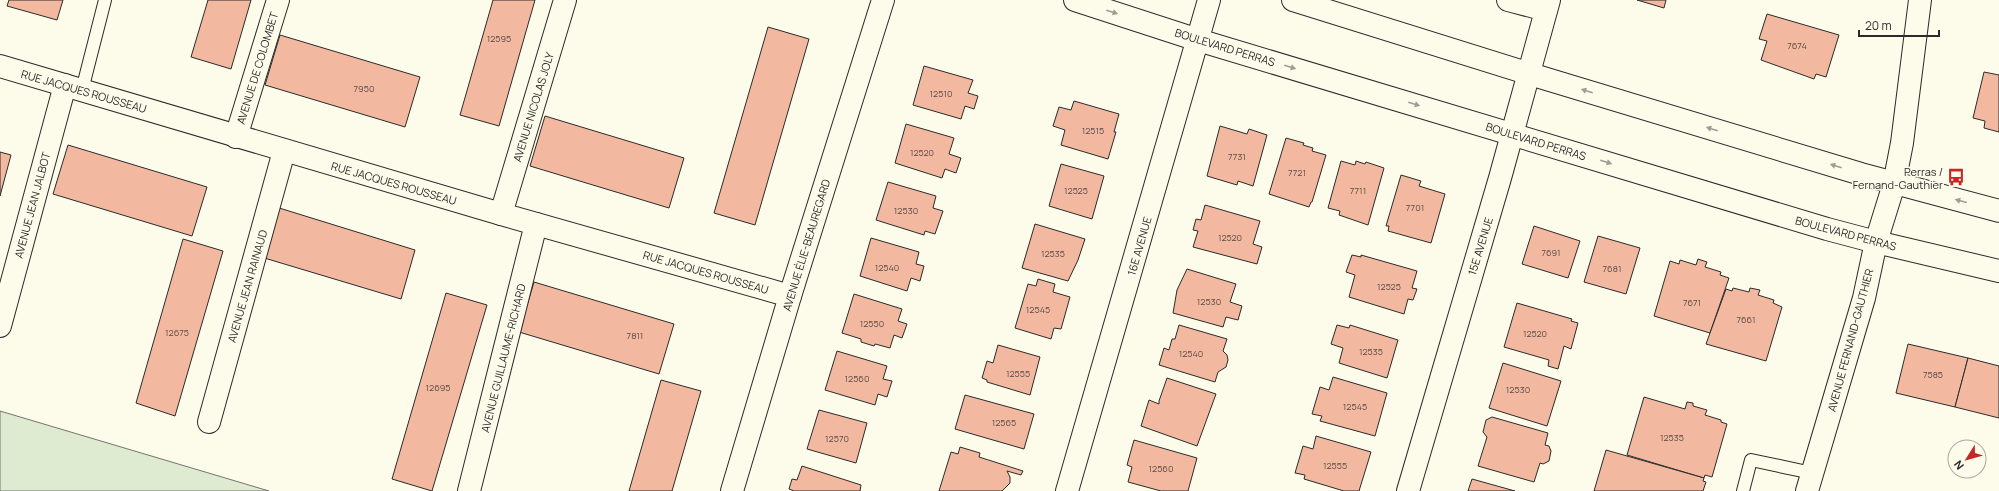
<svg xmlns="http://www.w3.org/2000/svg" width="1999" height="491" viewBox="0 0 1999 491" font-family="Manrope,sans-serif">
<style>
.green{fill:#deebd1;stroke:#74746e}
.building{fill:#f2b8a0;stroke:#2b2b2b}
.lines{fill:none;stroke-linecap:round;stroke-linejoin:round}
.service-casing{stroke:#2b2b2b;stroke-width:14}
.minor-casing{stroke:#2b2b2b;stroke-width:24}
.secondary-casing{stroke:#2b2b2b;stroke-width:24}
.service{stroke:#fdfbea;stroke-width:12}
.minor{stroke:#fdfbea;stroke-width:22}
.secondary{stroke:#fdfbea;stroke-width:22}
.oneway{fill:#9e9d94}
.labels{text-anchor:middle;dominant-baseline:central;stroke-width:3;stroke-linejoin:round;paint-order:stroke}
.number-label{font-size:9px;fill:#5d4e48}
.street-label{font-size:11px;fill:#2b2b2b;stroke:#fdfbea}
.poi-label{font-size:11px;fill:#2b2b2b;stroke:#fdfbea;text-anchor:end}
</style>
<rect width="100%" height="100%" fill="#fdfbea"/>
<path class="green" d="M0,411l269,80h-269z"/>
<g class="building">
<path d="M9,0h54l-6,20 -50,-14z"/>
<path d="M208,0h43l-20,69 -40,-12z"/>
<path d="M493,0h42l-36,126 -39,-11z"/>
<path d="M1637,0h29l-2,8z"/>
<path d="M1767,14l72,21 -13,42 -10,-3 -2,5 -53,-19 6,-19 -8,-2z"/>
<path d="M768,27l41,12 -54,186 -41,-12z"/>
<path d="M280,35l140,42 -15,50 -140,-42z"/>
<path d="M924,66l49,14 -5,13 10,3 -4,13 -9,-3 -4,13 -48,-14z"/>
<path d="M1984,72l15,3v57l-15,-4 1,-7 -12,-3z"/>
<path d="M1074,101l45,13 -5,18h2l-8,27 -47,-14 4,-15 -12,-4 6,-19 12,3z"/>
<path d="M545,116l139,42 -15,50 -139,-42z"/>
<path d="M906,124l48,14 -5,16 12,4 -5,15 -11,-4 -3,9 -47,-15z"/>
<path d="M1220,126l27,8 2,-5 18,6 -14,51 -15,-5 -1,4 -30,-9z"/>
<path d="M1286,138l18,5 -1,2 10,3 -1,3 14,4 -14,47h-1l-2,5 -40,-13z"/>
<path d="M68,145l139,42 -15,49 -139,-42z"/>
<path d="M0,152l11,3 -11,41z"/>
<path d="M1341,161l14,4 1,-4 9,3 1,-2 18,6 -16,57 -29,-10 1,-4 -12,-3z"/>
<path d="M1061,164l43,12 -12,43 -43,-13z"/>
<path d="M1401,175l20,6 -2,5 26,8 -14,49 -43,-12 1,-5h-3z"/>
<path d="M888,182l48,14 -3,12 10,3 -8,23 -10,-3 -1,4 -48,-15z"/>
<path d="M1205,205l55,16 -7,23 9,3 -5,17 -64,-17 5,-16 -5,-1 3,-11 5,1z"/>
<path d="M276,207l139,43 -14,49 -140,-42z"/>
<path d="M1035,224l50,15 -7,21 -10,21 -46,-13z"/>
<path d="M1534,226l46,15 -12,37 -46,-14z"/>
<path d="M1598,236l42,12 -14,46 -42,-12z"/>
<path d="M871,238l48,14 -3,12 8,2 -4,15 -9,-3 -4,13 -47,-15z"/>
<path d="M183,239l40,12 -48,165 -39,-13z"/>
<path d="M1352,255l9,2v-2l56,16 -5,17 5,1 -4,11 -5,-1 -4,15 -55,-17 6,-22 -9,-3z"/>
<path d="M1698,259l9,3 -2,5 16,5 -1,3 9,3 -19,55 -56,-17 16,-55 9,3 1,-4 16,5z"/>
<path d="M1187,269l49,15 -6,18 12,4 -4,14 -12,-3 -3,10 -50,-14 4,-23z"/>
<path d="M1038,279l17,5 -2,8 17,5 -9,32 -7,-1 -3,11 -36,-11 13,-44 8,2z"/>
<path d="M534,282l140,42 -15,50 -140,-42z"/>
<path d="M1733,288l16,4 1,-4 10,2 -2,5 16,5 -1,3 9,4 -16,54 -60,-17 20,-55 6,2z"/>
<path d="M446,293l41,12 -55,186 -40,-12z"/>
<path d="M854,294l48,15 -4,12 9,3 -5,14 -8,-3 -4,13 -15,-4 -1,2 -13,-4v-3l-19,-6z"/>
<path d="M1517,303l55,16 -1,2 7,2 -7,26 -7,-3 -6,23 -10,-3 1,-6 -45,-13z"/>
<path d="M1179,325l48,14 -4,12 4,4 1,5 -2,7 -8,5 -3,10 -56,-17 5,-17 5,2 3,-11h3z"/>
<path d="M1337,325l12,3 1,-3 48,15 -11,38 -48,-15 4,-15 -12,-4z"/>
<path d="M1908,344l60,14 -13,49 -59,-14z"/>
<path d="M998,345l42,12 -10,38 -43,-13v-2l-5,-2 5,-17 6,2z"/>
<path d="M837,351l50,15 -4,13 9,2 -5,16 -9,-3 -3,11 -50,-15z"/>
<path d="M1968,358l31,8v52l-44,-11z"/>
<path d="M1503,363l58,18 -14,45 -58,-18z"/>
<path d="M1333,377l54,16 -12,43 -55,-15 2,-5 -10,-2 8,-27 9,3z"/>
<path d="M1167,378l49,16 -19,52 -56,-20 8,-26 10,4v-3z"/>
<path d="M661,380l40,11 -29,100h-43z"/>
<path d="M965,395l69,19 -10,35 -69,-20z"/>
<path d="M1644,397l41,12 2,-7 6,1v3l14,4 -2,5 16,5v2l6,2 -15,53 -7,-2 -1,3 -77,-23z"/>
<path d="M819,410l48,13 -11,40 -49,-14z"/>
<path d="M1492,417l56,16 -3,12 4,1 2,5 -2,10 -6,3 -3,-1 -6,19 -56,-16 9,-29 -4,-5 3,-12z"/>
<path d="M1316,436l55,16 -12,39h-15l-40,-12 1,-4 -10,-2 8,-27 10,3z"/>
<path d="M1134,440l63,18 -9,33h-27l-33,-9 4,-15 -5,-2z"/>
<path d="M960,447l20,6 -1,4 44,14 -2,4 -14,-4 3,6v6l-8,8h-63l12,-39 7,2z"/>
<path d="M1606,450l98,28 -1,3 3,1 -3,9h-109z"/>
<path d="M802,466l59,19 -1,6h-66l-5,-2 3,-10 5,1z"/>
<path d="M1472,479l43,12h-47z"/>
</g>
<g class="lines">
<g class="service-casing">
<g id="service">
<path d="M82,90l23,-90"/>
<path d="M1743,491l8,-31 61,13"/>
</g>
</g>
<g class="minor-casing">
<g id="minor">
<path d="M1508,0l38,10"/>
<path d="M0,66l501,148 289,82"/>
<path d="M236,137l42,-137"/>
<path d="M501,214l64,-214"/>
<path d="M0,326l65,-241"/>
<path d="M209,422l75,-271"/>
<path d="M469,491l67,-267"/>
<path d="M732,491l58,-195 93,-296"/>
<path d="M1067,491l142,-491"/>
<path d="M1408,491l92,-313 49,-178"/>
<path d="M1807,491l57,-193 12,-56 18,-58 8,-41 18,-143"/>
</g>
</g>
<g class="secondary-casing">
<g id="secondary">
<path d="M1075,0l123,40 629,189 49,13 123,29"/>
<path d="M1293,0l237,74 331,100 138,37"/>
</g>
</g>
<use href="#service" class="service"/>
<use href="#minor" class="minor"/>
<use href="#secondary" class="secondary"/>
</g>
<defs><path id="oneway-solid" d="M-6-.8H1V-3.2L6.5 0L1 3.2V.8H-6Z"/></defs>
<g class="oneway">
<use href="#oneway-solid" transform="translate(1112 12) rotate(18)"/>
<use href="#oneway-solid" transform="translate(1290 67) rotate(17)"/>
<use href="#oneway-solid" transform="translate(1587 91) rotate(-163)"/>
<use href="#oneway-solid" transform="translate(1414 104) rotate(17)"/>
<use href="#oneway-solid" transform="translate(1712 129) rotate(-163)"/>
<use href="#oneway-solid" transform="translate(1606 162) rotate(17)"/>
<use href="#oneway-solid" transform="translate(1836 166) rotate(-163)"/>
<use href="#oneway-solid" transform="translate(1961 201) rotate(-165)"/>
</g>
<defs>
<g id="bus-bare" transform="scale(1.38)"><path d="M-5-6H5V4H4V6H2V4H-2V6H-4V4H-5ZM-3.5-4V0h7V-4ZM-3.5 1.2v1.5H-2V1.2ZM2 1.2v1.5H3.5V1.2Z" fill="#c62828" stroke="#fdfbea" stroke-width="2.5" paint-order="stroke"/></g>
</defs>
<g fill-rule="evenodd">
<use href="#bus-bare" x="1956" y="177"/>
</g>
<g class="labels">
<g class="number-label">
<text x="499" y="38">12595</text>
<text x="1797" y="45">7674</text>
<text x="364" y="88">7950</text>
<text x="941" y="93">12510</text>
<text x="1093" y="130">12515</text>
<text x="922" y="152">12520</text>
<text x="1237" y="156">7731</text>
<text x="1297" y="172">7721</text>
<text x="1076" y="190">12525</text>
<text x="1358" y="190">7711</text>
<text x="1415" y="207">7701</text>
<text x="906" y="210">12530</text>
<text x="1230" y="237">12520</text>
<text x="1551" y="252">7691</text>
<text x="1053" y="253">12535</text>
<text x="887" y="267">12540</text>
<text x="1612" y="268">7681</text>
<text x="1389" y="286">12525</text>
<text x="1209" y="301">12530</text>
<text x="1692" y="302">7671</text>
<text x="1038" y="309">12545</text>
<text x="1746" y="319">7661</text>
<text x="872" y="323">12550</text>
<text x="177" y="332">12675</text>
<text x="1535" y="333">12520</text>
<text x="635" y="335">7811</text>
<text x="1371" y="351">12535</text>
<text x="1191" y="353">12540</text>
<text x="1018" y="373">12555</text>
<text x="1933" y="374">7585</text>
<text x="857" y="378">12560</text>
<text x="438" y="387">12695</text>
<text x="1518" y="389">12530</text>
<text x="1355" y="406">12545</text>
<text x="1004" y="422">12565</text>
<text x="1672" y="437">12535</text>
<text x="837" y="438">12570</text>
<text x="1335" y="465">12555</text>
<text x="1161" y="468">12560</text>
</g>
<g class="street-label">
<text transform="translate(1225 47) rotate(17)">BOULEVARD PERRAS</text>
<text transform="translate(257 68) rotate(-73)">AVENUE DE COLOMBET</text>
<text transform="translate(84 91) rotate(16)">RUE JACQUES ROUSSEAU</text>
<text transform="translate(533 107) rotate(-73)">AVENUE NICOLAS JOLY</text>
<text transform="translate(1536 141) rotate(17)">BOULEVARD PERRAS</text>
<text transform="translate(394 183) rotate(16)">RUE JACQUES ROUSSEAU</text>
<text transform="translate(32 205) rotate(-75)">AVENUE JEAN JALBOT</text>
<text transform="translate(1846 233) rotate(15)">BOULEVARD PERRAS</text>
<text transform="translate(806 245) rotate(-73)">AVENUE ÉLIE-BEAUREGARD</text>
<text transform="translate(1139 246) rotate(-74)">16E AVENUE</text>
<text transform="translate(1480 246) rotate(-73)">15E AVENUE</text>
<text transform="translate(706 272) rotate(16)">RUE JACQUES ROUSSEAU</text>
<text transform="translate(247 286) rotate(-74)">AVENUE JEAN RAINAUD</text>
<text transform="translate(1850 340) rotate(-75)">AVENUE FERNAND-GAUTHIER</text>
<text transform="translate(503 358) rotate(-76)">AVENUE GUILLAUME-RICHARD</text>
</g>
<g class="poi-label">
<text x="1943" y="171">Perras /<tspan x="1943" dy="13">Fernand-Gauthier</tspan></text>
</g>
</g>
<g transform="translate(1967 459) rotate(233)"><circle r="19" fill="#fdfbea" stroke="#a9a89e"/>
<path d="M0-3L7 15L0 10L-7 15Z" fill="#c62828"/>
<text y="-6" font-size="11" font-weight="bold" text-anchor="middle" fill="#2b2b2b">N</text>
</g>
<path d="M1859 30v6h80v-6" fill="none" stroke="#2b2b2b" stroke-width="2"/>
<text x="1865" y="30" font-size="12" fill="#2b2b2b" stroke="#fdfbea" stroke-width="3" paint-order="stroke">20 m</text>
</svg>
